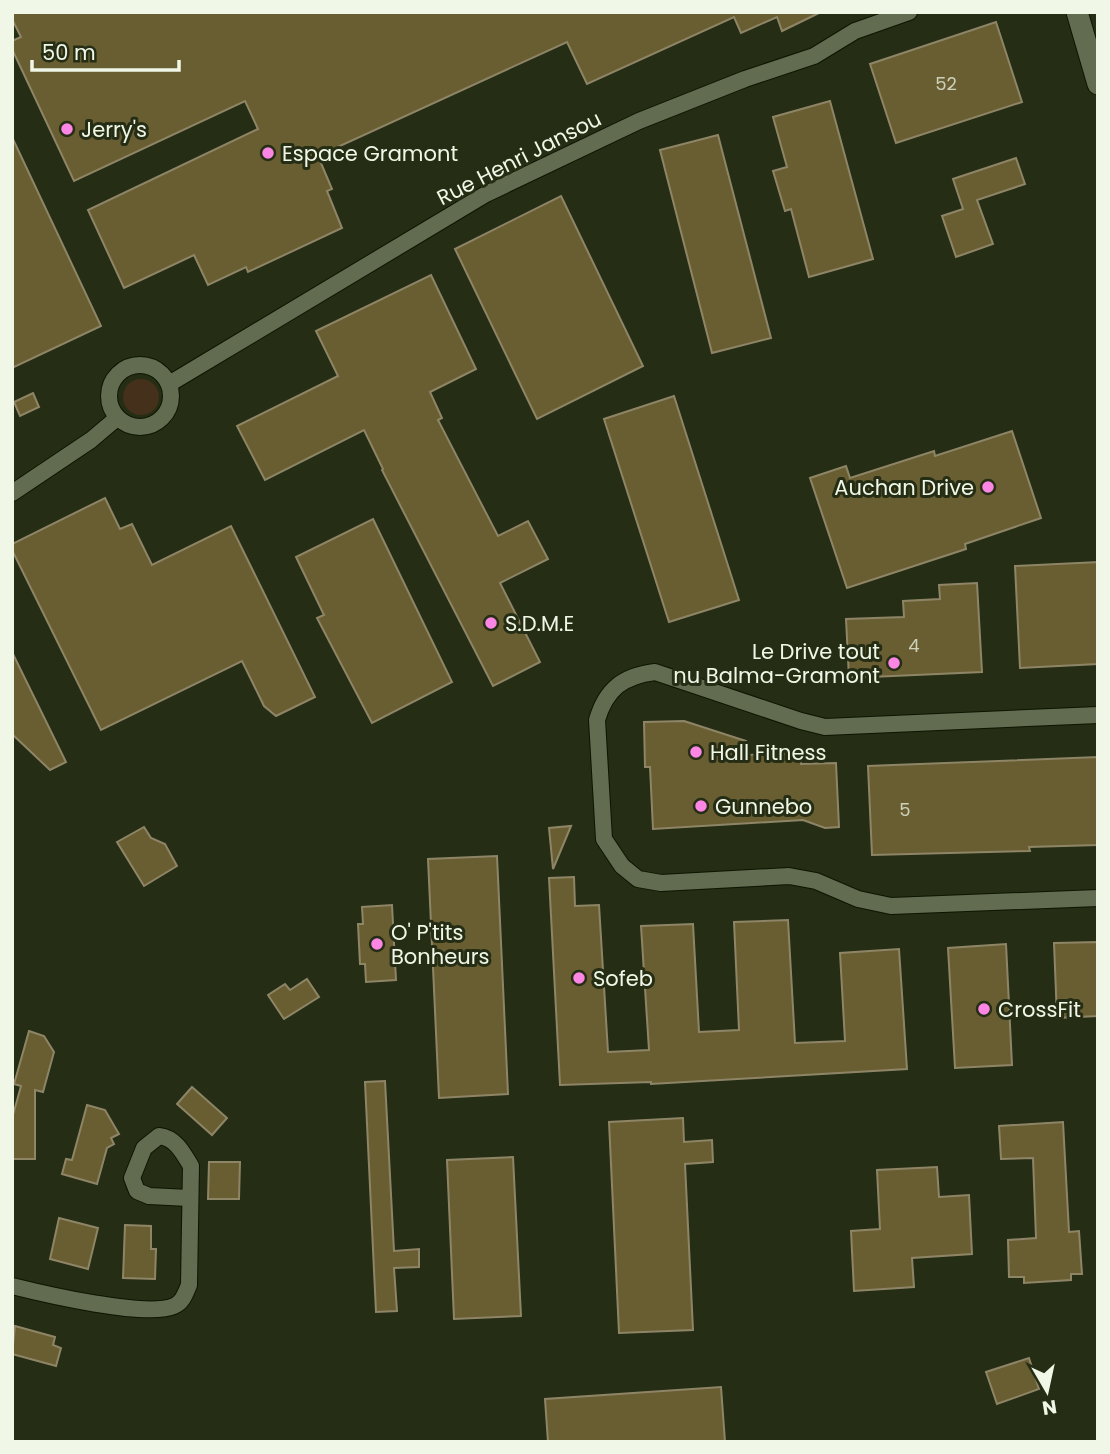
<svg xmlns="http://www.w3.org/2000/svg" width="1110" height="1454" viewBox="0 0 1110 1454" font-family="Poppins,sans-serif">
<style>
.green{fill:#44301b}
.building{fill:#695e32;stroke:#8e8567;stroke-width:2}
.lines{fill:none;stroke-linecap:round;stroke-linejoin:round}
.street-casing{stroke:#0e1500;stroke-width:18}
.secondary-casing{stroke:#0e1500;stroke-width:23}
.street{stroke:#626c50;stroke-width:16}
.secondary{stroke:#626c50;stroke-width:21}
.poi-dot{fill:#fc86e4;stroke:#252d14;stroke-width:2.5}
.labels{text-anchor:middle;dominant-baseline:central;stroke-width:6;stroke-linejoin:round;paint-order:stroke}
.number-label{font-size:18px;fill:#ced1ba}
.poi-label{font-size:21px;fill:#f0f7e7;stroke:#252d14;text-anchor:start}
.street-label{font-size:21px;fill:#f0f7e7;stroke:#252d14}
</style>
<rect width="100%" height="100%" fill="#252d14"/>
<circle class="green" cx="141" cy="397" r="18"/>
<g class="building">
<path d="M12,12h809l-39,19 -5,-14 -36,16 -7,-16 -147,67 -20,-42 -249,114 14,33 -5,2 15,37 -94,44 -2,-5 -38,18 -14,-30 -70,33 -36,-78 170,-81 -13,-28 -171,80 -62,-132v-8l9,-4 -9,-18z"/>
<path d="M996,22l26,80 -126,41 -26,-79z"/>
<path d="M830,101l43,158 -64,18 -18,-68 -6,2 -12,-40 14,-4 -14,-50z"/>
<path d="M718,135l53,203 -59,15 -52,-203z"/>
<path d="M12,137l89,189 -89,42z"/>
<path d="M1016,158l9,26 -48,16 16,44 -37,13 -14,-41 21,-7 -10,-30z"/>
<path d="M561,196l82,170 -106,53 -82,-170z"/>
<path d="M431,275l45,94 -46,23 12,26 -4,2 60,116 30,-15 20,38 -48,24 40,79 -47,24 -111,-216 1,-1 -19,-39 -99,50 -28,-54 101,-50 -22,-45z"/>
<path d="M33,393l6,14 -19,9 -6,-14z"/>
<path d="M674,396l65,204 -70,22 -65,-203z"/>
<path d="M1012,431l29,87 -76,26 1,5 -119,39 -37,-110 36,-12 4,12 84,-27 1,5z"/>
<path d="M105,498l15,31 12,-5 20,41 79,-39 84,171 -39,19 -12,-10 -22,-45 -141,69 -89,-180v-6z"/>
<path d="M373,519l79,163 -80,41 -55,-105 7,-3 -28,-58z"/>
<path d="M1098,562v102l-78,4 -5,-102z"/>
<path d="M977,583l5,89 -133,6 -3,-59 58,-2 -1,-16 37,-2 -1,-14z"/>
<path d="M12,652l54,110 -16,8 -38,-36z"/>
<path d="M684,721l62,20 1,14 54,-2v11l35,-1 3,64 -14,1 -22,-8 -150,9 -3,-62h-5l-1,-45z"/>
<path d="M1098,757v88l-69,2 1,4 -158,4 -4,-89z"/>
<path d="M571,826l-18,43 -4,-41z"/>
<path d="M144,827l7,11 14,6 12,22 -33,20 -27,-44z"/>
<path d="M497,856l11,238 -69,4 -11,-239z"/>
<path d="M574,877l1,29 24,-1 9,147 41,-2 -8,-124 52,-2 6,108 40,-2 -5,-108 54,-2 7,123 50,-2 -5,-88 59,-4 8,120 -256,15v-2l-91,3 -11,-207z"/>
<path d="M392,905l4,75 -30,2 -1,-18h-5l-2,-40h5l-1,-17z"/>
<path d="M1098,942v74l-41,2 -3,-75z"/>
<path d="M1006,944l6,121 -57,3 -7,-120z"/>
<path d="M307,979l12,18 -35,22 -16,-24 17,-11 5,6z"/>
<path d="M29,1031l15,5 10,16 -11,40 -8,-2v69h-23l1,-44 8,-29 -7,-2z"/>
<path d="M385,1081l9,170 25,-2v18l-25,1 3,43 -21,1 -11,-230z"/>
<path d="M192,1087l35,31 -15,17 -35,-31z"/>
<path d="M87,1105l18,5 14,24 -8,4 3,6 -7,4 -10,36 -35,-10 4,-15 6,1z"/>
<path d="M683,1118l1,24 28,-2 1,22 -28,2 8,166 -74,3 -10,-211z"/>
<path d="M1063,1122l6,110 10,-1 3,43h-11v6l-47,3v-6h-15l-1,-37 28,-2 -3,-80 -32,1 -2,-33z"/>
<path d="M513,1157l8,159 -67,3 -7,-159z"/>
<path d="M209,1162h31l-1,37h-31z"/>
<path d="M937,1167l2,30 30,-2 3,59 -60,4 2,29 -60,4 -3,-60 29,-2 -3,-59z"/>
<path d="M59,1218l39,10 -10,41 -38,-10z"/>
<path d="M125,1225l26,1v23h5l-1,30 -32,-1z"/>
<path d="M15,1326l40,11 -2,8 8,3 -5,18 -44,-12z"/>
<path d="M1029,1358l10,31 -42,15 -11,-32z"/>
<path d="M721,1387l4,55h-177l-3,-43z"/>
</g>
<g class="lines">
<g class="street-casing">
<g id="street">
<circle cx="140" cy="396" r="31"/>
<path d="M169,384l317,-190 153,-73 106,-42 69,-23 41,-25 54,-19"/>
<path d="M12,493l79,-53 26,-22"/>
<path d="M1098,715l-273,12 -24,-6 -146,-49c-32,4 -49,17 -58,48l7,119 18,27 16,13 23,4 128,-7 27,5 42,18 33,7 207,-8"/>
<path d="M12,1286c32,8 134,32 162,20 9,-4 11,-12 15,-21l2,-119c-8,-13 -15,-28 -32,-30l-15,12 -12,30 5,13 12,5 40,2"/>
</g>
</g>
<g class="secondary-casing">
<path id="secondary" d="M1077,12l21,72"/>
</g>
<use href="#street" class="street"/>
<use href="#secondary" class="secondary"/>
</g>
<g class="poi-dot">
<circle cx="67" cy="129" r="7"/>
<circle cx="268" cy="153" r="7"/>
<circle cx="988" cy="487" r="7"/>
<circle cx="491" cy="623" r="7"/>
<circle cx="894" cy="663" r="7"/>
<circle cx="696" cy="752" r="7"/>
<circle cx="701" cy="806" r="7"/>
<circle cx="377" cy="944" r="7"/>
<circle cx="579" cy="978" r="7"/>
<circle cx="984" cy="1009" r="7"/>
</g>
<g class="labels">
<g class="number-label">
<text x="946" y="83">52</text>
<text x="914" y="645">4</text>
<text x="905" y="809">5</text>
</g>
<g class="poi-label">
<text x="81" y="129">Jerry's</text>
<text x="282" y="153">Espace Gramont</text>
<text x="974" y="487" text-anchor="end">Auchan Drive</text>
<text x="505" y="623">S.D.M.E</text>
<text x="880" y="651" text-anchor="end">Le Drive tout<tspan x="880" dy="24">nu Balma-Gramont</tspan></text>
<text x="710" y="752">Hall Fitness</text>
<text x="715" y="806">Gunnebo</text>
<text x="391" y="932">O' P'tits<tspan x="391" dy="24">Bonheurs</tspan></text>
<text x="593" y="978">Sofeb</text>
<text x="998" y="1009">CrossFit</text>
</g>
<g class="street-label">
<text transform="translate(519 158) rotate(-27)">Rue Henri Jansou</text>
</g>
</g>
<rect width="1110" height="1454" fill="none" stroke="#f0f7e7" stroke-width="28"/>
<g transform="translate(1047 1391) rotate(171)" stroke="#252d14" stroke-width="5" paint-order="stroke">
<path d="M0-5L12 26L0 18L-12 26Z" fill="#f0f7e7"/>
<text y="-10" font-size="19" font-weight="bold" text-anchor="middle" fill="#f0f7e7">N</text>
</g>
<path d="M32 60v10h147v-10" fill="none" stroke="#f0f7e7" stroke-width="3.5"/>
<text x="42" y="60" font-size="21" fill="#f0f7e7" stroke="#252d14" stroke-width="5" paint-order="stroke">50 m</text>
</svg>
